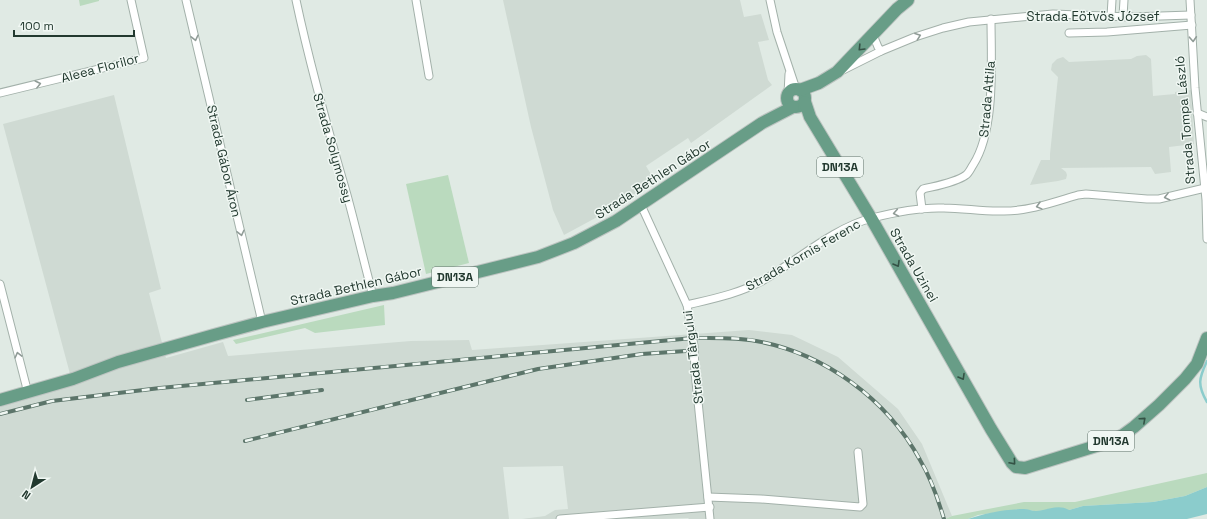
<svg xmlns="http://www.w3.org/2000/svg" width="1207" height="519" viewBox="0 0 1207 519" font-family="'Space Grotesk',sans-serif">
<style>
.built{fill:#cfdad3}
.green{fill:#badabe}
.water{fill:#8bcccc}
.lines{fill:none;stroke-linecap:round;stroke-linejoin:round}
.stream{stroke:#8bcccc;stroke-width:2.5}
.minor-casing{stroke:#a3b1aa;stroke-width:9}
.primary-casing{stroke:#bdc4c1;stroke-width:14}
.minor{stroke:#fff;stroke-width:7}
.primary{stroke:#689d87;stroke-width:12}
.rail-casing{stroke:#5c756a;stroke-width:4}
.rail{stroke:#f0f7f3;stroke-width:2.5;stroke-dasharray:8;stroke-linecap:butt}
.oneway{stroke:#909c97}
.oneway2{stroke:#345245}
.labels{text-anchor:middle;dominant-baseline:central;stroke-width:3;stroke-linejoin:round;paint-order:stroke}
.shield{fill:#f0f7f3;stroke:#60726a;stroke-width:1}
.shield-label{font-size:12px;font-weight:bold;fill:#22392f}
.street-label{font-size:13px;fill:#22392f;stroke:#f0f7f3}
</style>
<rect width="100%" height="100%" fill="#e0eae4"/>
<g class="built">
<path d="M503,0h237l4,17 17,-3 8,26 -11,2 10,38 4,5 -81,58 -3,-5 -42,28 9,15 -54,34 -37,20 -11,-25 -22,-83z"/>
<path d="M1146,55l5,4 2,37 22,-2v-2l16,-2 3,54 -25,3 2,25 -16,2 -4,-7 -90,1 5,4 1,3 -1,4 -8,2 -28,4 11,-25h9v-6l8,-77 -7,-7 1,-6 5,-5 6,-2 6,5 62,-3 6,-3z"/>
<path d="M114,95l47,194 -12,4 17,65 57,-16 5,14 183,-15 58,-1 3,10 277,-20 43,5 46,22 60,52 24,35 30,72 -7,3h-256l-1,-1 -25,1h-141l23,-3 10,-6 13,-1 -5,-43 -60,1 6,52h-509v-112l73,-22 -70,-261z"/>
</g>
<g class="green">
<path d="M79,0h20v1l-19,5z"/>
<path d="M448,175l21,88 -43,11 -20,-90z"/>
<path d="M384,305l1,20 -70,8 -10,-5 -69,16 -3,-4z"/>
<path d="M1207,473v14l-22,9 -32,6 -70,4 -14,4 -35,1 -12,-2 -44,6 -10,4h-23l7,-3 72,-14h51z"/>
</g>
<path class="water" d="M1207,487v27l-20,5h-219c17,-6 37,-10 56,-10 4,0 8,2 12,2 12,-1 22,-7 33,-1l14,-4 70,-4 32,-6z"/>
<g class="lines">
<path class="stream" d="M1207,361c-8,17 -10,24 0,41"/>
<g class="minor-casing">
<g id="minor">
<path d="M186,0l76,322"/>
<path d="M296,0c14,66 32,130 51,195 9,33 17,67 26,101"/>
<path d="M416,0l13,76"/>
<path d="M770,0l7,32 19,57"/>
<path d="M1190,0l5,88 11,112 1,39"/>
<path d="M1111,16l1,-16"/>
<path d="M1123,16l1,-16"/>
<path d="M1069,33l38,-1 85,-7"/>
<path d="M873,35l5,12 3,4"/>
<path d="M843,70l38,-19 34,-14 28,-9 26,-6 84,-8 77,3 61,-2"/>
<path d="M0,93l144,-35 -13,-58"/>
<path d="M788,94l1,-20"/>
<path d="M1197,113l10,4"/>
<path d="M641,205l46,100 7,41 1,26 15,147"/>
<path d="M922,209l-2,-16 3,-4c12,-3 32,-6 43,-14 3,-2 5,-7 7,-10 23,-35 18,-105 18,-146"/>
<path d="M0,284l28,109"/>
<path d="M687,305c25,-6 51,-11 75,-24 35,-20 71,-53 110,-63 23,-6 48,-11 72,-10 20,0 40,4 60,3 26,0 50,-9 74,-16l8,-1 61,5h12l46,-11"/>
<path d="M708,497l53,2 99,8 3,-3 -5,-52"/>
<path d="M560,519l150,-12"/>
</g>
</g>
<g class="primary-casing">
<g id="primary">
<circle cx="796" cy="98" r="9"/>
<path d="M800,90l19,-7 18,-11 60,-63 11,-9"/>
<path d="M805,102l5,15 61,101 120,211 21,34 4,4 9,1 84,-26 14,-7 11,-8 25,-22 26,-26 12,-15 10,-26"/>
<path d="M0,400l73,-21 45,-17 96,-27 48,-13 111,-26 20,-3 145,-36 36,-14 42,-22 146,-98 31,-16"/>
</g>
</g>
<use href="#minor" class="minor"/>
<use href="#primary" class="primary"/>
<g class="rail-casing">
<g id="rail">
<path d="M247,400l75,-10"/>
<path d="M0,414l52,-13 108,-13 533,-50c21,0 42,-1 63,3 68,12 131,58 164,119 11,18 18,39 24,59"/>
<path d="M245,441l293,-72 104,-15 44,-3"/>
</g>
</g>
<use href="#rail" class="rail"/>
</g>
<defs><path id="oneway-chevron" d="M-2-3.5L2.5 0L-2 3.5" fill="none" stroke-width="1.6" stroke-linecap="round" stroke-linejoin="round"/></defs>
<g class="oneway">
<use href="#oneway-chevron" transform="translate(918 36) rotate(-20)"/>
<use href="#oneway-chevron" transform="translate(195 38) rotate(77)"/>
<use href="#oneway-chevron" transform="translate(1193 39) rotate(87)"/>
<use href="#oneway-chevron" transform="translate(38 84) rotate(-14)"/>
<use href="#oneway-chevron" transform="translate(1167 197) rotate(166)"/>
<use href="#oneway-chevron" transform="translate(1039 206) rotate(165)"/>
<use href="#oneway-chevron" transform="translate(896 213) rotate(170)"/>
<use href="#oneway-chevron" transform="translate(241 233) rotate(77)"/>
<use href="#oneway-chevron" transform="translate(18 355) rotate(-104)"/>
</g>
<g class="oneway2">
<use href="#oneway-chevron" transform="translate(861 48) rotate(134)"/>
<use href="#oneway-chevron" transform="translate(897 264) rotate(60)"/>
<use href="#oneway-chevron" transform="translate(962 377) rotate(60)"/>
<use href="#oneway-chevron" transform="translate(1143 420) rotate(-42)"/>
<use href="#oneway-chevron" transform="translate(1013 462) rotate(49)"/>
</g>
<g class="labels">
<g class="shield">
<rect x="817" y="157" width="46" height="20" rx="3"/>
<rect x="432" y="267" width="46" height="20" rx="3"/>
<rect x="1088" y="431" width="46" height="20" rx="3"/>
</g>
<g class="shield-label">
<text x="840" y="167">DN13A</text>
<text x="455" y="277">DN13A</text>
<text x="1111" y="441">DN13A</text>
</g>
<g class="street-label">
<text x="1093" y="16">Strada Eötvös József</text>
<text transform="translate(100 68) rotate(-15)">Aleea Florilor</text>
<text transform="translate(987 99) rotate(-85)">Strada Attila</text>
<text transform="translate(1185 120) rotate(-95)">Strada Tompa László</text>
<text transform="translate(333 148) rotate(74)">Strada Solymossy</text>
<text transform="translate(224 161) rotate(77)">Strada Gábor Áron</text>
<text transform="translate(653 179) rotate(-33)">Strada Bethlen Gábor</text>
<text transform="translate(803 255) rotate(-30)">Strada Kornis Ferenc</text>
<text transform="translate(914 265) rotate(60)">Strada Uzinei</text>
<text transform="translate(356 286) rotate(-13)">Strada Bethlen Gábor</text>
<text transform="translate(693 357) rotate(-97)">Strada Târgului</text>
</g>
</g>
<g transform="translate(32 487) rotate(216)" stroke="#f0f7f3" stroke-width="3" paint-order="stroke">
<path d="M0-3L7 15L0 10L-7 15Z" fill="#22392f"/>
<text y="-6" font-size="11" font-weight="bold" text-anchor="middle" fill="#22392f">N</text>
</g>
<path d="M14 30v6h120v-6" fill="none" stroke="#22392f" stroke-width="2"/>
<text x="20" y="30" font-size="12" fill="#22392f" stroke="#f0f7f3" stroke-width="3" paint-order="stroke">100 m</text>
</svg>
